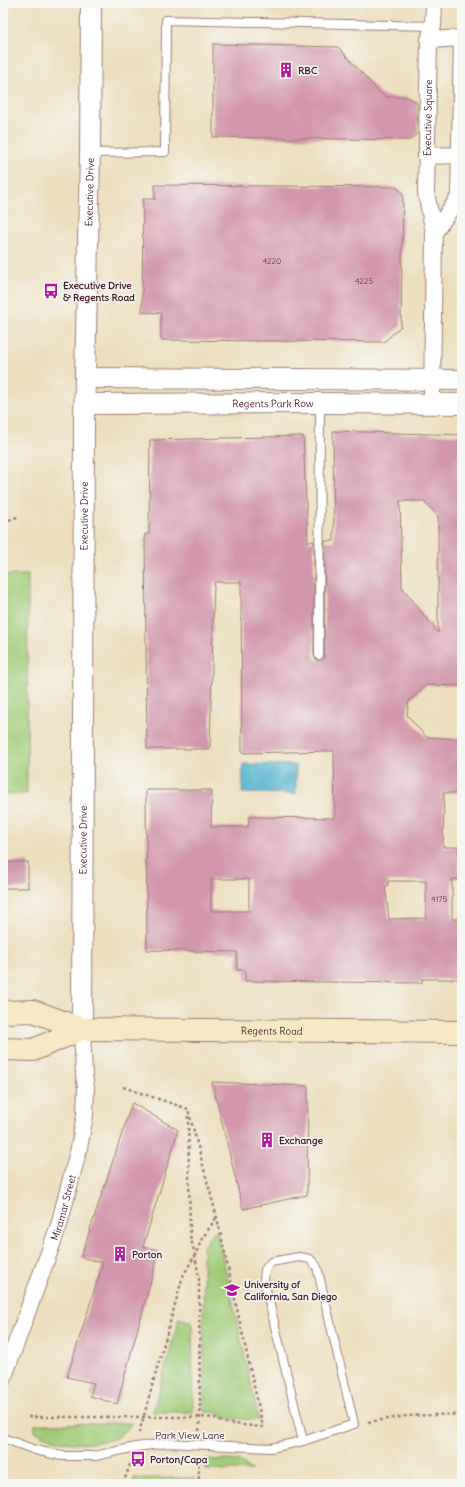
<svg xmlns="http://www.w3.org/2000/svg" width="465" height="1487" viewBox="0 0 465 1487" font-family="Delius,sans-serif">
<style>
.green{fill:#a0cc79;stroke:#757652}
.water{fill:#4cb0cb;stroke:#4b687b}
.building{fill:#d297ac;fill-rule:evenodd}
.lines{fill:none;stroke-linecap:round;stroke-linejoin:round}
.service-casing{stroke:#9c7f74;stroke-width:10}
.minor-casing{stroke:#9c7f74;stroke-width:18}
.tertiary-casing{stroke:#9c7f74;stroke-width:22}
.secondary-casing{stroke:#9c7f74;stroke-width:24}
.path{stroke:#9c7f74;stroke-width:2.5;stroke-dasharray:3 3;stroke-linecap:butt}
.service{stroke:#fff;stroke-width:8}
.minor{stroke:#fff;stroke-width:16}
.tertiary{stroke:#fff;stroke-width:20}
.secondary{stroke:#f6e9c3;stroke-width:22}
.labels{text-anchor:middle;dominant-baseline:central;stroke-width:3.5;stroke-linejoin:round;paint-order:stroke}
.number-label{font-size:8px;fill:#6c3d4b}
.poi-label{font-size:10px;font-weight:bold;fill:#4a1f2b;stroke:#f6f6f2;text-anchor:start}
.street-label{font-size:10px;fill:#4a1f2b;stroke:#f6f6f2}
</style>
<rect width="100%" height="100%" fill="#f6f6f2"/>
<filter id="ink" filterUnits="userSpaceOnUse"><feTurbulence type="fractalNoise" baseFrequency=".025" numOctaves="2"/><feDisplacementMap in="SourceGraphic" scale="8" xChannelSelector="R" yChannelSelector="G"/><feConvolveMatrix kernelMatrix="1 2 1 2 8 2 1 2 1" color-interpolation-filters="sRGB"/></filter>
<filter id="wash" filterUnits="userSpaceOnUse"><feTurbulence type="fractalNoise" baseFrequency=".012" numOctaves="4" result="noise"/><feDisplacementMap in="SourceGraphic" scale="16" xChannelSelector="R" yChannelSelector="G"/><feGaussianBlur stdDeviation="0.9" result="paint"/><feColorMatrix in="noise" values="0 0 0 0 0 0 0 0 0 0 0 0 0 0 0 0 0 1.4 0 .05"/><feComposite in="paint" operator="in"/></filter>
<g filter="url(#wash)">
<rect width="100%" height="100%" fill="#eddfbe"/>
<g class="green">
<path d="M3,575h25l-1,219h-24z"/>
<path d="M214,1231l3,1 42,188 -34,-2 -11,-6h-10l-1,-165z"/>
<path d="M179,1318l13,4 1,90h-40z"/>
<path d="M132,1423c-5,5 -10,11 -16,15 -4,2 -8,2 -12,3 -24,5 -47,2 -69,-10v-7z"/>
<path d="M205,1459l35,2 12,9h-47z"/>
<path d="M134,1478h61v6h-62z"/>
</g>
<path class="water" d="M243,764l53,1v29l-54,-1z"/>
<g id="blocks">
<g class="building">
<path d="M213,44l125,3 42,46 7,4h20l10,5 1,31 -8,7 -197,-3z"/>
<path d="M155,185l239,2 5,2 4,5 -2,132 -17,16 -223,-2v-27l-19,-1 1,-113h12z"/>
<path d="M333,431l129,4v251l-36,-1 -17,16 -2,14 19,22 36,2v54h-18l-1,54h16v32h-7v40h10l-1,60h-39v4l-177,-2v-11h-8v-18l-90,-2 -1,-160h66l-1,37h37l1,-10 86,1 -1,-67 -92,2 -1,-171h-27l-4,167h-63l-2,-215h4l1,-94 153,-4 5,106 6,-1v114l2,5h3l5,-2v-3l1,-114h9zM400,501h23l15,15v117l-36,-46zM211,879h38v32h-38zM388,881h38v37l-37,1 -4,-33h3z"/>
<rect x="3" y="862" width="25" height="26"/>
<path d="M212,1082l96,4 -1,109 -64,14z"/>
<path d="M132,1103l46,27 -35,117 16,4 -42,153 -27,-8 4,-13 -27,-6 36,-114 -22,-6z"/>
</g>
</g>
</g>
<g filter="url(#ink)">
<use href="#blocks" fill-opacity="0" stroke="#9c7f74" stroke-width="1"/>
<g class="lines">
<g class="service-casing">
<g id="service">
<path d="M91,153l74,-1 1,-132 267,6"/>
<path d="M319,655l1,-252"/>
<path d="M3,1438l32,12 27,6h33l41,-9 31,-4 104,5 32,-7 51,-17 -37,-157 -7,-8 -11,-2 -28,5 -6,8 -1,11 39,160"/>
</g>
</g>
<g class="minor-casing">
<g id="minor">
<path d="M429,40l33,-2"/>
<path d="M426,156l34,-1"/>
<path d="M434,233l25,-36 3,-160"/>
<path id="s1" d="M432,403l2,-170 -8,-40 3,-153 4,-14 1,-23"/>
<path id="s2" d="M3,1379l56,-154 20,-77 6,-33 1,-28 -2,-12 -2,-46"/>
</g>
</g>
<g class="tertiary-casing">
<g id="tertiary">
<path d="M85,378l377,2"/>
<path id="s3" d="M85,404l235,-1 142,1"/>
<path id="s4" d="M82,1029l2,-607 6,-269 1,-150"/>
</g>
</g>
<g class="secondary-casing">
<g id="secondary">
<path id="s5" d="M3,1012l30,-1 49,18 380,3"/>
<path d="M3,1049l30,1 49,-21"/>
</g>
</g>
<g class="path">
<path d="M3,522l17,-6"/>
<path d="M123,1087l65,22"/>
<path d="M28,1417h172l15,1 9,5 39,4 -46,-209 -29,-109"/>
<path d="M368,1422l39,-6 55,-2"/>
<path d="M199,1431l1,-14 -1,-138 -4,-24 7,-16 14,-21"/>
<path d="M139,1433l44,-157 12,-21 -5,-20 -2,-121"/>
<path d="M198,1458l1,26"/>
<path d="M123,1484l8,-22"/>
</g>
<use href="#service" class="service"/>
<use href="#minor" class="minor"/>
<use href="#tertiary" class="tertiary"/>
<use href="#secondary" class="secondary"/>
</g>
</g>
<defs>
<g id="building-bare" transform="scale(1.2)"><path d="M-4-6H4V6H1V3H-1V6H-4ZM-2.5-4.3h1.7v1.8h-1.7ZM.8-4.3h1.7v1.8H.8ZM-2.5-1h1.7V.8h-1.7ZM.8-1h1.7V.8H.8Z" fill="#b5179e" stroke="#f6f6f2" stroke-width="2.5" paint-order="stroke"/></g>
<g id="bus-bare" transform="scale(1.2)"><path d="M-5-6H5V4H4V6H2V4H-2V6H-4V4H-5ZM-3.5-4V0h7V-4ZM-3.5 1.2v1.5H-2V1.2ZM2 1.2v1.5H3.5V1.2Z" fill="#b5179e" stroke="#f6f6f2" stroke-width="2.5" paint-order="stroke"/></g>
<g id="university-bare" transform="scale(1.2)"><path d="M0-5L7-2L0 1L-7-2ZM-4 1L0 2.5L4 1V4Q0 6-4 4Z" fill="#b5179e" stroke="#f6f6f2" stroke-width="2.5" paint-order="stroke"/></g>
</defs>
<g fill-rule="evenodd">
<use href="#building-bare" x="286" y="70"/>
<use href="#bus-bare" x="51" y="291"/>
<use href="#building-bare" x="267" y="1140"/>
<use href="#building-bare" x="120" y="1254"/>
<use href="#university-bare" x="232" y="1290"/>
<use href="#bus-bare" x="138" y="1459"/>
</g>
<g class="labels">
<g class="number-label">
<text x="272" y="261">4220</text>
<text x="364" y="281">4225</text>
<text x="439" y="899">4175</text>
</g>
<g class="poi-label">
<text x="298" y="70">RBC</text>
<text x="63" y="285">Executive Drive<tspan x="63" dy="12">&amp; Regents Road</tspan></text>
<text x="279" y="1140">Exchange</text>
<text x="132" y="1254">Porton</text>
<text x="244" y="1284">University of<tspan x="244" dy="12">California, San Diego</tspan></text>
<text x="150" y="1459">Porton/Capa</text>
</g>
<g class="street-label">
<text stroke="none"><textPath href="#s1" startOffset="286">Executive Square</textPath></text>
<text stroke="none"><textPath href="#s4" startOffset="837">Executive Drive</textPath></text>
<text stroke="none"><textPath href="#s3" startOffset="188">Regents Park Row</textPath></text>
<text stroke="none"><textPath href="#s4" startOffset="513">Executive Drive</textPath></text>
<text stroke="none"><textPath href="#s4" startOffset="189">Executive Drive</textPath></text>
<text stroke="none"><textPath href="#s5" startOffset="272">Regents Road</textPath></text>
<text stroke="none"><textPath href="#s2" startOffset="182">Miramar Street</textPath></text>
<text x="190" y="1435">Park View Lane</text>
</g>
</g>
<rect width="465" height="1487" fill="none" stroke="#f6f6f2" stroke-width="16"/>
</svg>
